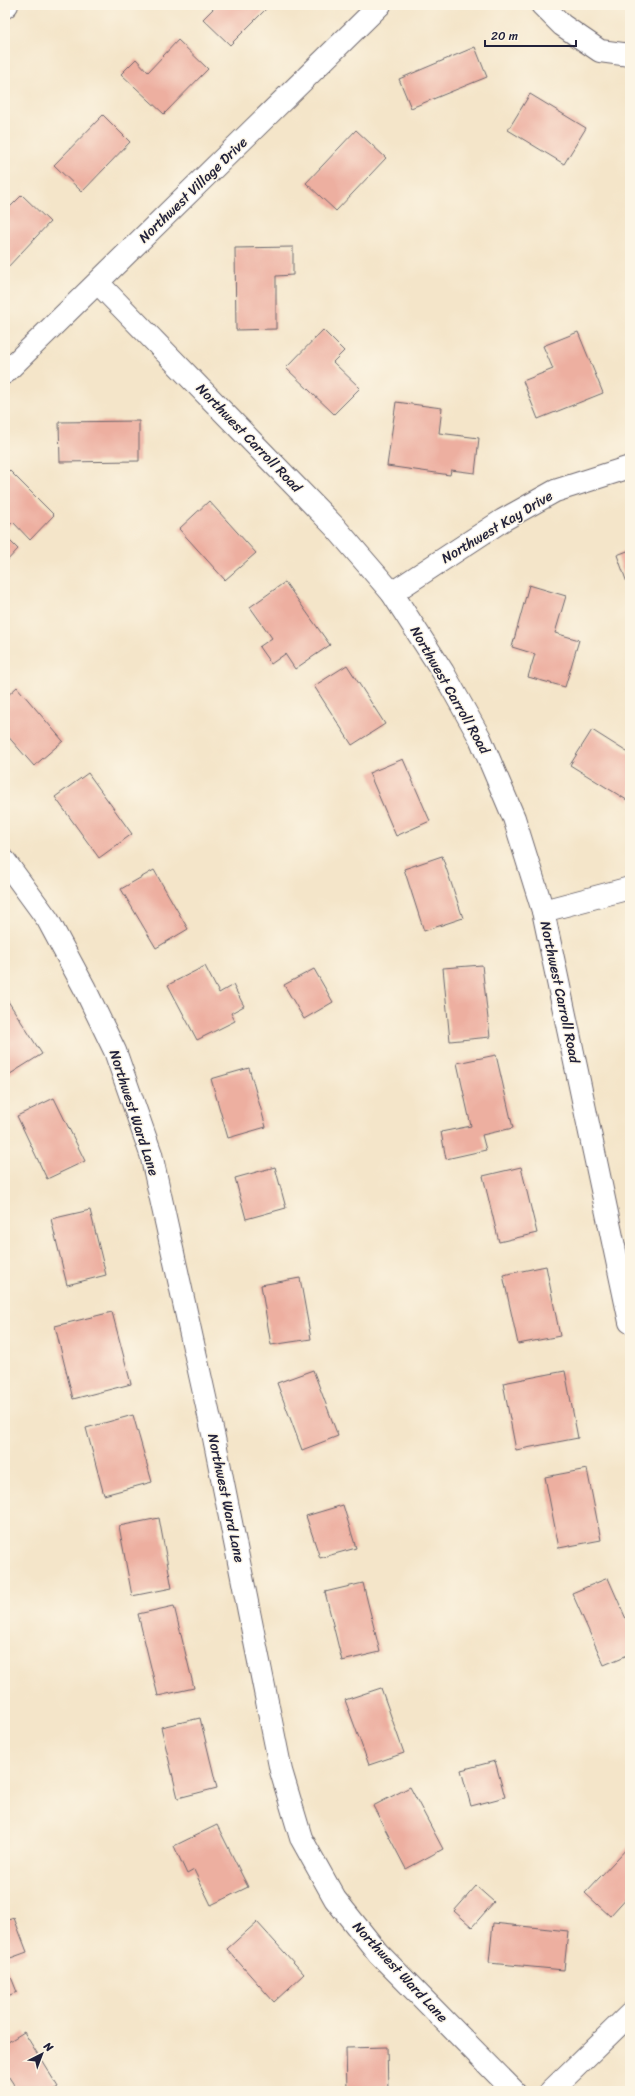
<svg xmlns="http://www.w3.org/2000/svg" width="635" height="2096" viewBox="0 0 635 2096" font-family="Sriracha,sans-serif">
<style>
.building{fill:#edafa0}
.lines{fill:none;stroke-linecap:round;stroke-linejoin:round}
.street-casing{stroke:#6c666d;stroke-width:24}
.street{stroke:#fff;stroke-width:22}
.labels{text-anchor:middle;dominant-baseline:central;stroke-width:3;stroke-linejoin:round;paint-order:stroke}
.street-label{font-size:14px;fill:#22223b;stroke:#fcf5e5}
</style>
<rect width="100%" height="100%" fill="#fcf5e5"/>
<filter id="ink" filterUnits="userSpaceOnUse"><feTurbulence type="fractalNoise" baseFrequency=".025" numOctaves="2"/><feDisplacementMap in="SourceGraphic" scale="8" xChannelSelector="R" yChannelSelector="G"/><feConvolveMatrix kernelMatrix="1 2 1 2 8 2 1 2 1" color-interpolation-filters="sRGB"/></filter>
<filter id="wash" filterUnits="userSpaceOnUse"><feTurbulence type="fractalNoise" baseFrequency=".012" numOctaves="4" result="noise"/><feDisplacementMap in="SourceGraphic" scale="16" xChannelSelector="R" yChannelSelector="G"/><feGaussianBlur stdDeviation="0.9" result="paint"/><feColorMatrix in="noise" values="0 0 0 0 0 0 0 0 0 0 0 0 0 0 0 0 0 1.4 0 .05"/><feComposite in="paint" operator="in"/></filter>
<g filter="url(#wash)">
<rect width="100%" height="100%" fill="#f4e5c9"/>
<g id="blocks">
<g class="building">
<path d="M217,5h53l-40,40 -27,-26z"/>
<path d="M178,40l30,29 -44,45 -43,-40 15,-15 12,13z"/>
<path d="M475,47l12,30 -76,31 -12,-29z"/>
<path d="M530,94l56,34 -22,36 -56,-34z"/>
<path d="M103,115l27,27 -48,50 -28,-27z"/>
<path d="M356,130l30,28 -50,53 -30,-28z"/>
<path d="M22,195l28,27 -43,46 -2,-2v-54z"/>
<path d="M293,247v28l-17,1v53l-40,1 -1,-82z"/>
<path d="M323,330l21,21 -11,11 27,26 -26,26 -48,-46z"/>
<path d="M578,332l25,61 -65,26 -15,-38 30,-12 -10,-23z"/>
<path d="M396,402l46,6 -3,25 40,5 -4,35 -24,-3 -1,5 -63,-9z"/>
<path d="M139,421v40l-79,1 -1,-40z"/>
<path d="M9,470l45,45 -24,25 -17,-18 -8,8v-56z"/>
<path d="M209,501l47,52 -31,27 -46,-51z"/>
<path d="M5,536l13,13 -13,14z"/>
<path d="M630,550v41l-13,-36z"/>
<path d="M285,582l45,63 -35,24 -10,-15 -14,10 -12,-17 13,-9 -22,-31z"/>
<path d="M529,585l37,11 -11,37 24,7 -14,47 -37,-10 7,-23 -23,-7z"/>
<path d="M347,665l38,59 -33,21 -38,-59z"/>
<path d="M17,687l46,54 -29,25 -29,-33v-35z"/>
<path d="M592,730l38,24v48l-60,-37z"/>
<path d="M403,759l27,62 -34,15 -27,-63z"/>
<path d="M88,773l44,61 -33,24 -44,-61z"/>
<path d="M442,856l21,62 -39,13 -20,-62z"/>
<path d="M154,870l34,59 -32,19 -35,-59z"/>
<path d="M482,965l8,72 -40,4 -7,-73z"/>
<path d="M205,966l14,27 14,-8 11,21 -13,7 4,8 -38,19 -29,-55z"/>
<path d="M314,969l19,33 -29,17 -20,-34z"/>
<path d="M6,998l36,56 -35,22 -2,-4z"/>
<path d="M496,1055l17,73 -31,7 4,15 -40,9 -5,-27 30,-6 -14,-63z"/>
<path d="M249,1068l17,59 -38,11 -17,-59z"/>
<path d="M54,1098l31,63 -38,18 -30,-63z"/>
<path d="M275,1167l11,41 -40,11 -11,-41z"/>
<path d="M521,1167l16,66 -38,9 -16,-66z"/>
<path d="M90,1210l16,65 -39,10 -16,-66z"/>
<path d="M546,1266l14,70 -42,8 -15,-69z"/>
<path d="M300,1278l11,61 -40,6 -10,-60z"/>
<path d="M112,1312l19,72 -58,15 -18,-73z"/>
<path d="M313,1370l25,66 -36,14 -25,-67z"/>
<path d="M565,1371l13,67 -62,12 -13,-67z"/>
<path d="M133,1415l19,67 -48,13 -18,-67z"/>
<path d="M587,1469l14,71 -42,8 -14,-71z"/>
<path d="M343,1505l13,43 -36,10 -14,-42z"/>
<path d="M159,1518l13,70 -40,8 -13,-70z"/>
<path d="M608,1578l22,50v26l-26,11 -32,-72z"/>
<path d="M363,1583l17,69 -38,9 -17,-69z"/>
<path d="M174,1606l20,82 -36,8 -20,-82z"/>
<path d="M381,1688l23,65 -35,12 -24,-65z"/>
<path d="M200,1718l17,70 -39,10 -17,-71z"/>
<path d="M495,1761l10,36 -34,9 -10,-36z"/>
<path d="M410,1787l33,62 -37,20 -33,-63z"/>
<path d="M217,1825l31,62 -37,18 -17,-35 -7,4 -13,-28z"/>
<path d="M630,1845v49l-20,22 -25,-23z"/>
<path d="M476,1886l18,16 -22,25 -18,-16z"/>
<path d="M14,1918l13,34 -22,8v-39z"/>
<path d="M257,1922l47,52 -30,28 -47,-53z"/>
<path d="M493,1923l75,8 -4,39 -75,-7z"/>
<path d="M5,1962l12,30 -12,5z"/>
<path d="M24,2032l34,55 -6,4h-34l-13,-20v-27z"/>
<path d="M387,2047l1,44h-41l-1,-43z"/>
</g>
</g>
</g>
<g filter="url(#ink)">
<use href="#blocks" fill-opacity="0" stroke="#6c666d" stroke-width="1"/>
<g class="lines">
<g class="street-casing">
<g id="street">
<path d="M542,5l20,20 38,26 30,4"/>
<path d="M5,7l2,-2"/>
<path d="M98,283l237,244 57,66 51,79 37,66 34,80 29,93 87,411"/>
<path d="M5,373l375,-368"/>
<path d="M392,593l111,-73 52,-29 75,-24"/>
<path d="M5,861l43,59 37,69 30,62 36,103 63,284 67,333 20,67 34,61 43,54 136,138"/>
<path d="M543,911l87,-23"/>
<path d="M551,2091l79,-77"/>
</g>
</g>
<use href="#street" class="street"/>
</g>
</g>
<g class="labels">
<g class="street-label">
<text transform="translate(193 190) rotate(-44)">Northwest Village Drive</text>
<text transform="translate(249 438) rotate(46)">Northwest Carroll Road</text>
<text transform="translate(497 527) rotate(-31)">Northwest Kay Drive</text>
<text transform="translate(450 690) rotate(60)">Northwest Carroll Road</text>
<text transform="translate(560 992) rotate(78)">Northwest Carroll Road</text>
<text transform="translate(134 1113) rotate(72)">Northwest Ward Lane</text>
<text transform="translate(226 1498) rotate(78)">Northwest Ward Lane</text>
<text transform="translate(400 1972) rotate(47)">Northwest Ward Lane</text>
</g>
</g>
<rect width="635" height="2096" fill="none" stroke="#fcf5e5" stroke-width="20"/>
<g transform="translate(42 2054) rotate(42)" stroke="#fcf5e5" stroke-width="3" paint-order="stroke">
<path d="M0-3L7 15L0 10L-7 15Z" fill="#22223b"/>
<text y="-6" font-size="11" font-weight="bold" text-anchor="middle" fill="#22223b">N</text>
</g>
<path d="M485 40v6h91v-6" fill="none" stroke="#22223b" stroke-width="2"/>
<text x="491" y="40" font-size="12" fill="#22223b" stroke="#fcf5e5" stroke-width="3" paint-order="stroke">20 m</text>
</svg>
